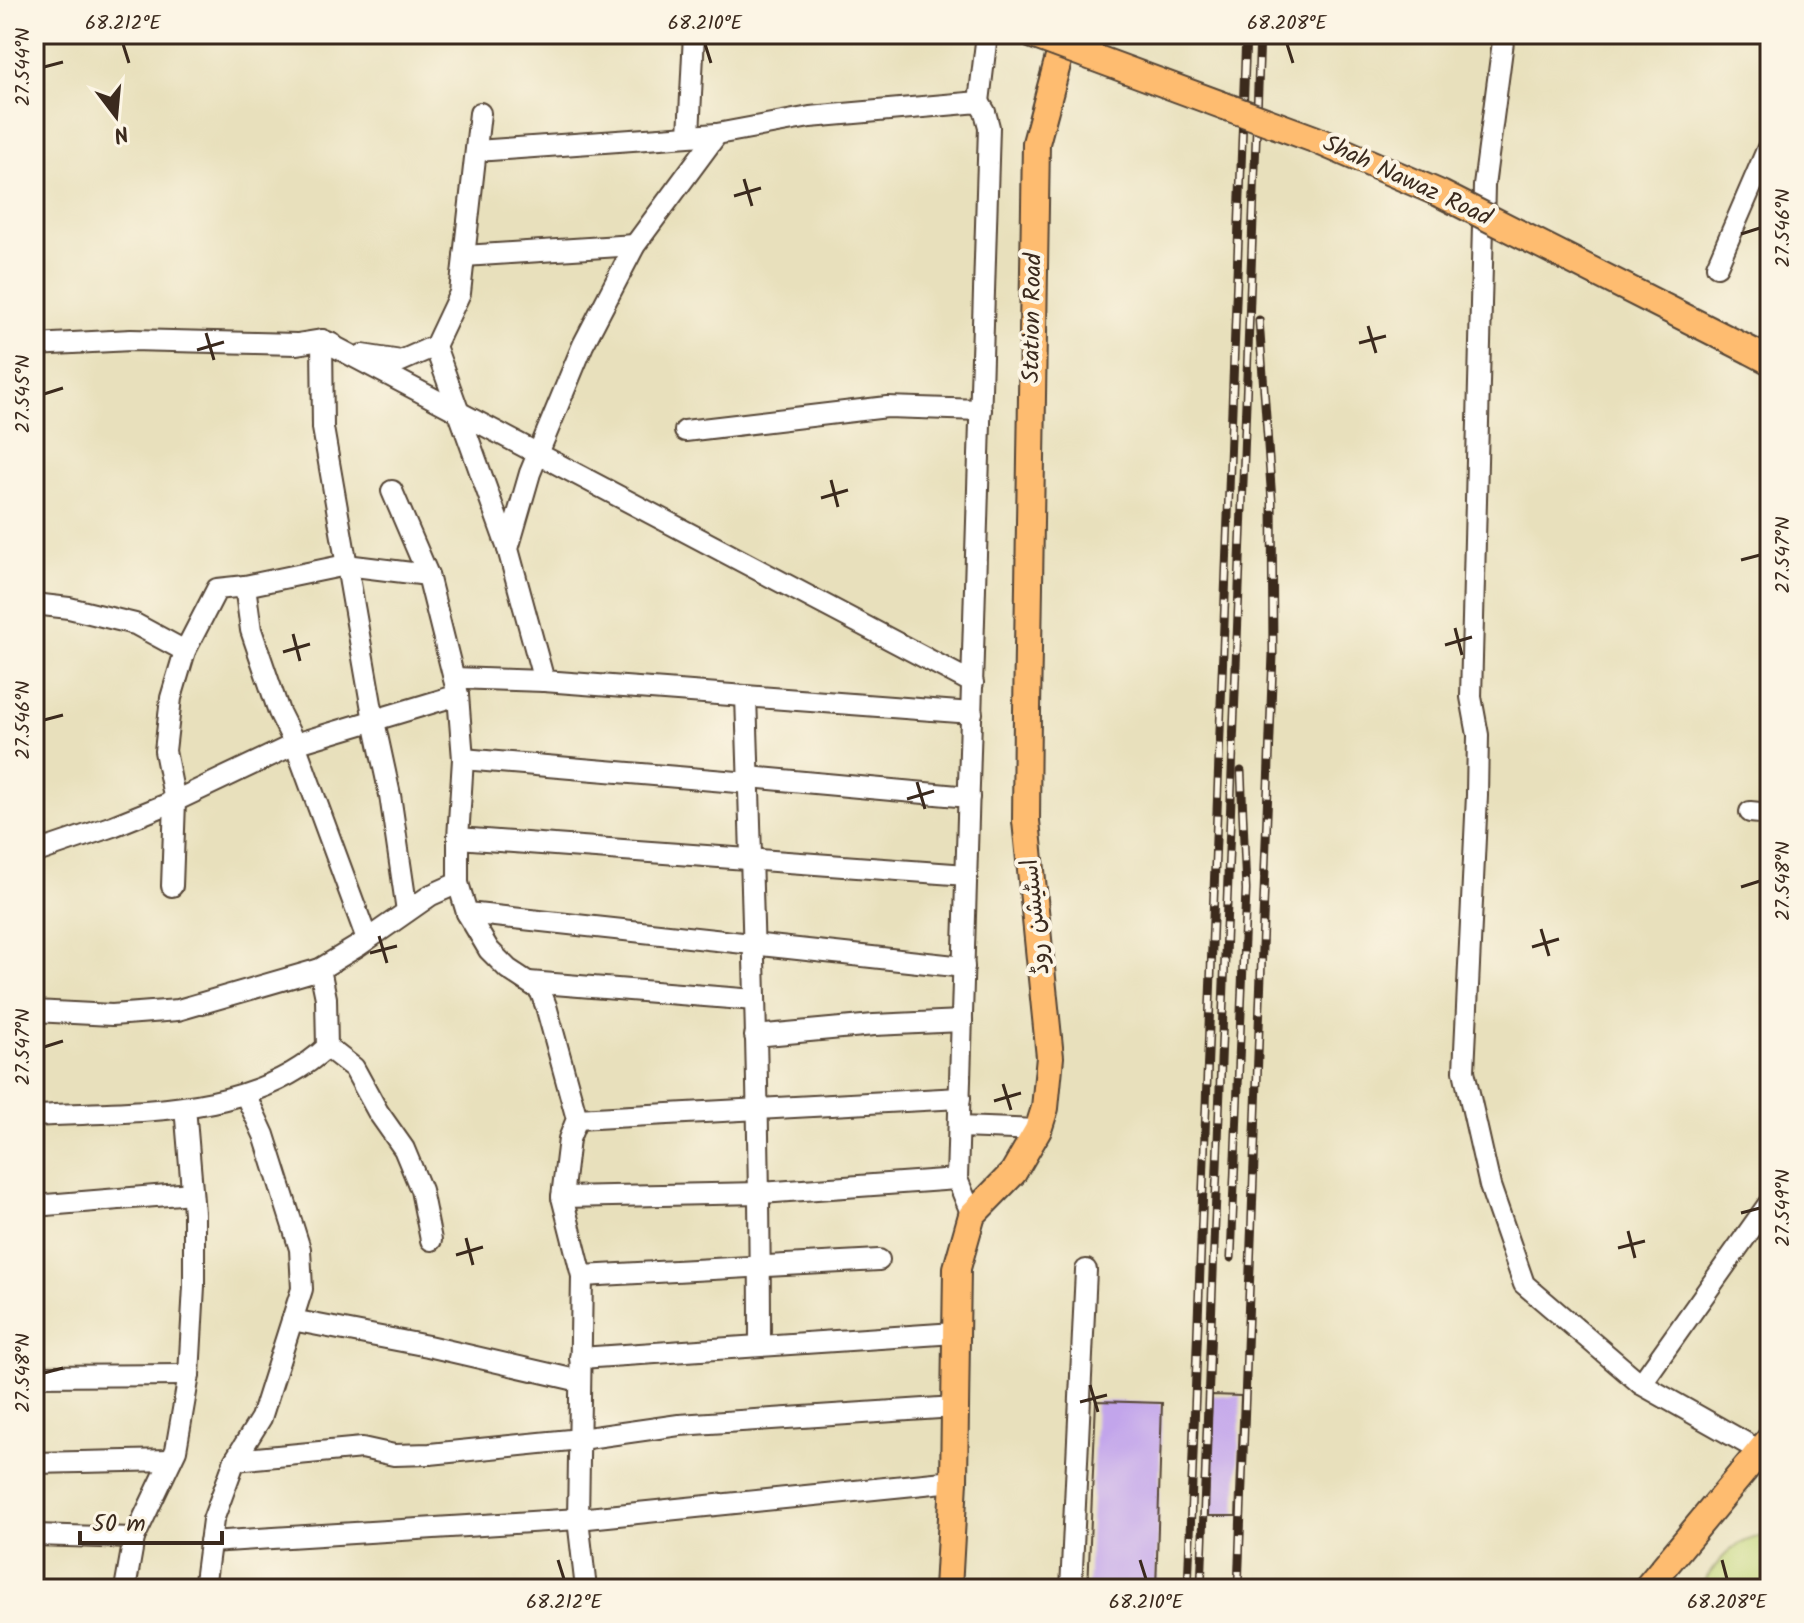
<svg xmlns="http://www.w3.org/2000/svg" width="1804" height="1623" viewBox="0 0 1804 1623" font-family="Kalam,'Playpen Sans Arabic',sans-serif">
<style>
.green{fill:#c2d679;stroke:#7e804c;stroke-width:2}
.building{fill:#c2a5eb}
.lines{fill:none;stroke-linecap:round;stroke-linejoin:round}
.minor-casing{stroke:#554536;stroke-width:24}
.major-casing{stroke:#554536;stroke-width:30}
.minor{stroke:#fff;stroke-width:20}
.major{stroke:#febc70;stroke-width:26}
.rail-casing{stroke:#3b2a1e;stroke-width:9}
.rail{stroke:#fcf5e5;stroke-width:6;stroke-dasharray:18;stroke-linecap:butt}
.major-bridge-casing{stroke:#554536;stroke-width:30;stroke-linecap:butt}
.major-bridge{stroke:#febc70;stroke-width:26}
.ticks{fill:none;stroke:#3b2a1e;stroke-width:3}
.labels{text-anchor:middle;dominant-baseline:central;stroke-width:8;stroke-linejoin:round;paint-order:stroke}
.street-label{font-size:24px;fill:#3b2a1e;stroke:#fcf5e5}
.neatline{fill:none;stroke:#3b2a1e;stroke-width:3}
.ticks-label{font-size:20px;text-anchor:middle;fill:#3b2a1e}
</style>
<rect width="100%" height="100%" fill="#fcf5e5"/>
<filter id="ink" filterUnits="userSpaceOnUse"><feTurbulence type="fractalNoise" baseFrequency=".0125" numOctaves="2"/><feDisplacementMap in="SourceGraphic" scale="16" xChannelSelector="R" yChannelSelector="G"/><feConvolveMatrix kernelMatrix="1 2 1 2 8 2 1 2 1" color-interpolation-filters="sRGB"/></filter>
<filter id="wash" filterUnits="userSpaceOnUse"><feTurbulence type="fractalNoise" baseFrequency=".006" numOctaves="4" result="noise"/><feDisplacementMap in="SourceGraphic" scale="32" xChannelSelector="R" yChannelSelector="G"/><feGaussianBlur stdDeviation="1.8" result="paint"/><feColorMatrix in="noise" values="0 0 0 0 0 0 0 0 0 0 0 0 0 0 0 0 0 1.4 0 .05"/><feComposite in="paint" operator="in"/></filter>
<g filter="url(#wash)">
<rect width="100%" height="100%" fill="#e8e0bc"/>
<path class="green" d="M1770,1535v54h-71c19,-29 35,-51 71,-54z"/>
<g id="blocks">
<g class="building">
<path d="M1212,1395l29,1 -5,120h-28z"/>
<path d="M1096,1401l66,2 -6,186h-68z"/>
</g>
</g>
</g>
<g filter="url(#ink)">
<use href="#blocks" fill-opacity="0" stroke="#554536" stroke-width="2"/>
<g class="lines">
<g class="minor-casing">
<g id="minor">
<path d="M1504,34l-20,152 -13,511 7,38 -1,60 -13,276 26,115 34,98 117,100"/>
<path d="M979,102l8,-68"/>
<path d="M689,135l5,-101"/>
<path d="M476,151l241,-17"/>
<path d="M464,256l171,-11"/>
<path d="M1717,266l53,-123"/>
<path d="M34,345l97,-5 166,4 25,-4 10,4"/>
<path d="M435,346l73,203"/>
<path d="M362,355l39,6 34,-15 25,-53 20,-180"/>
<path d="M685,431l202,-24 94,3"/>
<path d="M392,491l36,84 30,120 5,64 -5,79v45l9,30 22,37 19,19 32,21 6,16 31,113 -8,20 -7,58 20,79 -4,243 8,70"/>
<path d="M245,586l6,44 28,82 16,32 72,195"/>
<path d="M34,604l35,4 66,16 50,27"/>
<path d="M454,678l90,3 428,32"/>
<path d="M544,681l-36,-132 22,-76 53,-128 52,-100 82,-111 93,-17 169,-15 6,10 4,15 -32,1052 15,36"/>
<path d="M746,696c7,217 14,434 14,650"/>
<path d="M463,759l286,24"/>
<path d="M749,777l220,20"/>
<path d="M1750,812l20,2"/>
<path d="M458,838l509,37"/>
<path d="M34,853l79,-27 62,-25 120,-57 163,-49"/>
<path d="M172,886l3,-85 -10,-50 6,-53 14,-47 32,-62 28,-3 101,-21 82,10"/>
<path d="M407,911l-17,-116 -16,-74 -51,-293 -1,-88 651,343"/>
<path d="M467,913l497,54"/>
<path d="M529,982l226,18"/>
<path d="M34,1011l78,4 66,-5 142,-41 38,-23 73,-51 27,-12"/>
<path d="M755,1036l119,-11 88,-4"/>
<path d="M327,1047l27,21 24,44 26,37 17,41 10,50"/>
<path d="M34,1116c99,-6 215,3 293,-69l-1,-49 -6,-29"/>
<path d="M577,1119l383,-21"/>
<path d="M959,1127l79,3"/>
<path d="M562,1197l199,-4 196,-14"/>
<path d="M34,1206l158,-13"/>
<path d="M582,1276l297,-16"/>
<path d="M292,1320l136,26 152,35"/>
<path d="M580,1358l375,-25"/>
<path d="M34,1376l155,-1"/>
<path d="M1760,1451l-119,-67 129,-182"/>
<path d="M235,1460l127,-12 32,7 36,-1 150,-15 99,-14 276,-18"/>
<path d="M34,1463l137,-3"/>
<path d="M34,1535l100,3 42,-88 13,-75 5,-89v-73l-9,-106"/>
<path d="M210,1542l368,-23 376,-38"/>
<path d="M125,1589l9,-51"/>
<path d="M204,1589l9,-69 22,-60 26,-42 41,-129 -2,-40 -36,-114 -18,-39"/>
<path d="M1071,1589l15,-319"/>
</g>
</g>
<g class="major-casing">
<g id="major">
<path d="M1751,351l19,10"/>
<path d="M948,1589l6,-108 3,-213 15,-53 41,-42 25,-43 7,-22 5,-51 -24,-236 1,-109 9,-569 26,-97"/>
<path d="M1646,1589l124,-150"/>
</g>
</g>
<use href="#minor" class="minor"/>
<use href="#major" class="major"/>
<g class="rail-casing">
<g id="rail">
<path d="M1231,1258l15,-368 -5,-119"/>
<path d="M1188,1589l58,-1555"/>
<path d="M1201,1589l59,-1555"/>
<path d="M1238,1589l35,-935 -1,-153 -13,-181"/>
</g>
</g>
<use href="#rail" class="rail"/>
<g class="major-bridge-casing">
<path id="major-bridge" d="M1030,34l284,105 127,55 310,157"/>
</g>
<use href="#major-bridge" class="major-bridge"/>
</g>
</g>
<path class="ticks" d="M123,44l6,19M705,44l6,19M1287,44l6,19M44,67l19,-5M744,179l8,27M734,196l27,-8M1741,234l19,-6M1368,326l8,27M206,333l8,27M1359,343l27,-7M197,350l27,-8M44,394l19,-6M831,480l7,27M821,498l27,-8M1741,560l19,-5M1455,628l7,27M293,634l7,27M1445,645l27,-8M283,652l27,-8M44,720l19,-5M917,782l8,27M907,799l27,-8M1741,887l19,-6M1541,929l8,27M379,936l8,27M1532,947l27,-8M370,953l27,-7M44,1047l19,-6M1003,1084l8,26M994,1101l27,-8M1741,1213l19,-5M1628,1231l7,27M466,1238l7,27M1618,1248l27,-7M456,1255l27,-8M44,1373l19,-5M1090,1385l8,27M1080,1402l27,-7M558,1560l6,19M1140,1560l6,19M1722,1560l5,19"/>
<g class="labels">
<g class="street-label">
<text transform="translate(1407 181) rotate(25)">Shah Nawaz Road</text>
<text transform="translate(1033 318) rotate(-89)">Station Road</text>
<text transform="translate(1036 917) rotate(-96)">اسٹیشن روڈ</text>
</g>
</g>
<rect width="1804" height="1623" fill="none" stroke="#fcf5e5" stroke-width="88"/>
<g transform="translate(116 116) rotate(164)" stroke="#fcf5e5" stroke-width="6" paint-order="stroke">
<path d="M0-6L14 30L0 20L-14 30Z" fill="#3b2a1e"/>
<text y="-12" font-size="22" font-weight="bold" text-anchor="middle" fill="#3b2a1e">N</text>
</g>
<path d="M80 1531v12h142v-12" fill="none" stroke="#3b2a1e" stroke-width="4"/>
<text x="92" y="1531" font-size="24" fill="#3b2a1e" stroke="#fcf5e5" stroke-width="6" paint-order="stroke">50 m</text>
<rect x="44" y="44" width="1716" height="1535" class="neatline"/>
<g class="ticks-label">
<text x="123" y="29">68.212°E</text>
<text x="705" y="29">68.210°E</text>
<text x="1287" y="29">68.208°E</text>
<text transform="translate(22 67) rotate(-90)" y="7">27.544°N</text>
<text transform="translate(1782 228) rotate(-90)" y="7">27.546°N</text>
<text transform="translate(22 394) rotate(-90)" y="7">27.545°N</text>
<text transform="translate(1782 555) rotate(-90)" y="7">27.547°N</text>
<text transform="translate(22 720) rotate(-90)" y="7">27.546°N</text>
<text transform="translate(1782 881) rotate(-90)" y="7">27.548°N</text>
<text transform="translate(22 1047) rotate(-90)" y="7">27.547°N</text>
<text transform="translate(1782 1208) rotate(-90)" y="7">27.549°N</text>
<text transform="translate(22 1373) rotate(-90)" y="7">27.548°N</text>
<text x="564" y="1608">68.212°E</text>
<text x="1146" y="1608">68.210°E</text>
<text x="1727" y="1608">68.208°E</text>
</g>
</svg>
